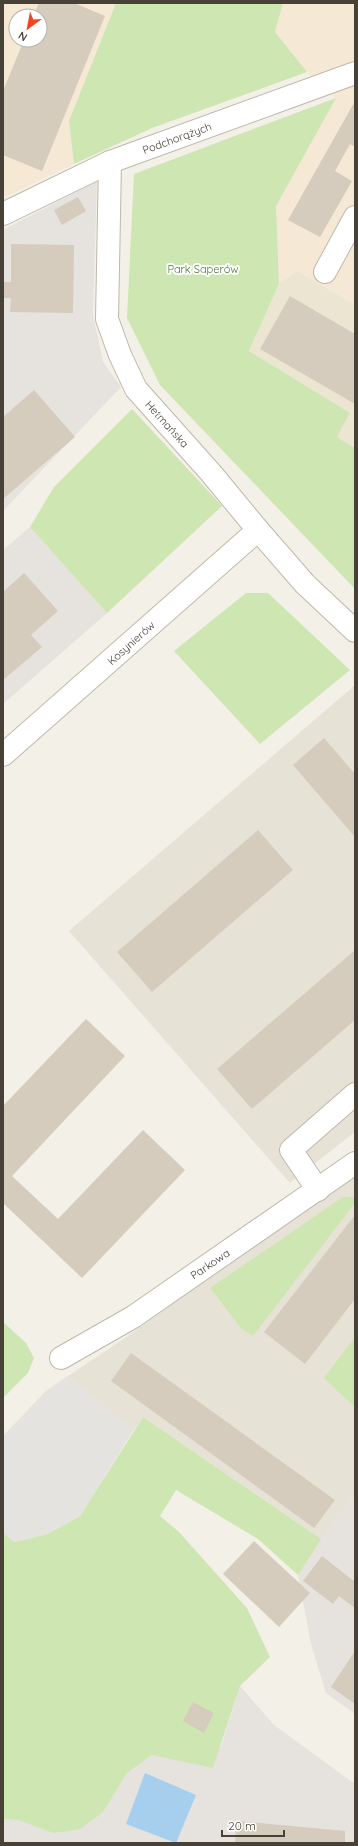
<svg xmlns="http://www.w3.org/2000/svg" width="358" height="1846" viewBox="0 0 358 1846" font-family="Quicksand,sans-serif">
<style>
.residential{fill:#e7e2d6}
.commercial{fill:#f5e8d4;fill-rule:evenodd}
.industrial{fill:#e6e2dd}
.education{fill:#ece5d2}
.green{fill:#cee6b2}
.parking{fill:#e5e3e0}
.water{fill:#a6cfee}
.building{fill:#d5ccbe}
.lines{fill:none;stroke-linecap:round;stroke-linejoin:round}
.street-casing{stroke:#bfb8ab;stroke-width:24}
.street{stroke:#fff;stroke-width:22}
.labels{text-anchor:middle;dominant-baseline:central;stroke-width:4;stroke-linejoin:round;paint-order:stroke}
.street-label{font-size:11px;fill:#474137;stroke:#fff}
.park-label{font-size:11px;fill:#46772c;stroke:#fff}
</style>
<rect width="100%" height="100%" fill="#f3f0e8"/>
<g class="residential">
<path d="M355,685v447l-65,51 -221,-252z"/>
<path d="M355,1173v317l-34,49 -178,-122 -10,14 -65,-55 54,-36z"/>
</g>
<g class="commercial">
<path d="M3,3h113l-47,118 5,43 -71,34zM16,16h24v24h-24z"/>
<path d="M283,3h72v302l-58,-34 -18,13 -3,-78 60,-108 -29,-26 -32,-40z"/>
</g>
<g class="industrial">
<path d="M97,181l-4,134 10,47 18,25 -118,124v-281z"/>
<path d="M30,527l77,86 -104,91v-154z"/>
<path d="M355,1490v224l-29,-21 -15,-49 -13,-69 15,-26z"/>
<path d="M240,1686l34,39 81,59v59h-352v-24l15,1 35,13 50,-21 24,-39 25,-18 17,3 52,-11z"/>
</g>
<path class="education" d="M297,271l58,34v143l-18,-11 13,-24 -101,-62 30,-67z"/>
<g class="green">
<path d="M116,3h167l-8,29 32,40 -155,56 -78,36 -5,-43z"/>
<path d="M336,98l-60,108 3,78 -30,67 101,62 -13,24 18,11v141l-195,-204 -33,-67 7,-144z"/>
<path d="M132,409l90,97 -115,107 -77,-86 24,-40z"/>
<path d="M246,593h22l82,77 -90,74 -86,-93z"/>
<path d="M343,1197h12v6l-102,133 -12,-8 -31,-40z"/>
<path d="M3,1322l23,21 8,15 -6,15 -25,25z"/>
<path d="M355,1337v70l-31,-29z"/>
<path d="M143,1417l178,122 -23,36 -40,-36 -82,-49 -16,26 19,16 68,76 23,49 -30,29 -27,82 -61,-13 -25,18 -24,39 -23,17 -27,4 -35,-13 -15,-1v-287l11,10 33,-8 33,-18z"/>
</g>
<path class="parking" d="M68,1376l65,55 -53,85 -33,18 -33,8 -11,-10v-96l44,-46z"/>
<path class="water" d="M145,1773l51,22 -20,48 -50,-19z"/>
<g class="building">
<path d="M39,3h35l31,13 -63,155 -39,-16v-64l21,-51h16v-24h-7z"/>
<path d="M355,101v46l-5,-3 -15,27 17,10 -32,56 -32,-17z"/>
<path d="M78,197l8,14 -24,14 -8,-15z"/>
<path d="M11,244l63,1 -1,68 -63,-1 1,-14h-8v-16h8z"/>
<path d="M290,296l65,38v70l-95,-55z"/>
<path d="M34,390l41,47 -72,62v-82z"/>
<path d="M24,573l34,38 -27,24 11,12 -39,33v-88z"/>
<path d="M324,738l31,36v63l-62,-72z"/>
<path d="M258,830l35,40 -141,122 -35,-40z"/>
<path d="M355,950v70l-103,89 -35,-40z"/>
<path d="M86,1019l39,37 -113,120 46,43 85,-89 42,40 -103,108 -79,-75v-97z"/>
<path d="M355,1215v84l-50,65 -41,-32z"/>
<path d="M131,1353l204,147 -21,28 -203,-147z"/>
<path d="M254,1541l56,52 -31,34 -56,-53z"/>
<path d="M322,1556l33,26v26l-16,-12 -6,8 -30,-23z"/>
<path d="M355,1651v53l-24,-17z"/>
<path d="M193,1702l21,11 -10,20 -21,-12z"/>
<path d="M237,1821l108,10v12h-110z"/>
</g>
<g class="lines">
<g class="street-casing">
<g id="street">
<path d="M110,162l-3,157 13,36 16,34 75,84 47,57 47,54 50,47"/>
<path d="M3,214l107,-52 245,-89"/>
<path d="M325,272l30,-55"/>
<path d="M3,755l255,-225"/>
<path d="M318,1190l-27,-40 64,-56"/>
<path d="M61,1358l72,-41 222,-154"/>
</g>
</g>
<use href="#street" class="street"/>
</g>
<g class="labels">
<g class="street-label">
<text transform="translate(177 138) rotate(-20)">Podchorążych</text>
<text transform="translate(167 424) rotate(48)">Hetmańska</text>
<text transform="translate(131 643) rotate(-42)">Kosynierów</text>
<text transform="translate(210 1264) rotate(-34)">Parkowa</text>
</g>
<g class="park-label">
<text x="203" y="269">Park Saperów</text>
</g>
</g>
<rect width="358" height="1846" fill="none" stroke="#474137" stroke-width="8"/>
<g transform="translate(28 28) rotate(212)"><circle r="19" fill="#ffffff" stroke="#b5b3af"/>
<path d="M0-3L7 15L0 10L-7 15Z" fill="#f34520"/>
<text y="-6" font-size="11" font-weight="bold" text-anchor="middle" fill="#474137">N</text>
</g>
<path d="M222 1830v6h62v-6" fill="none" stroke="#474137" stroke-width="2"/>
<text x="228" y="1830" font-size="12" fill="#474137" stroke="#ffffff" stroke-width="3" paint-order="stroke">20 m</text>
</svg>
